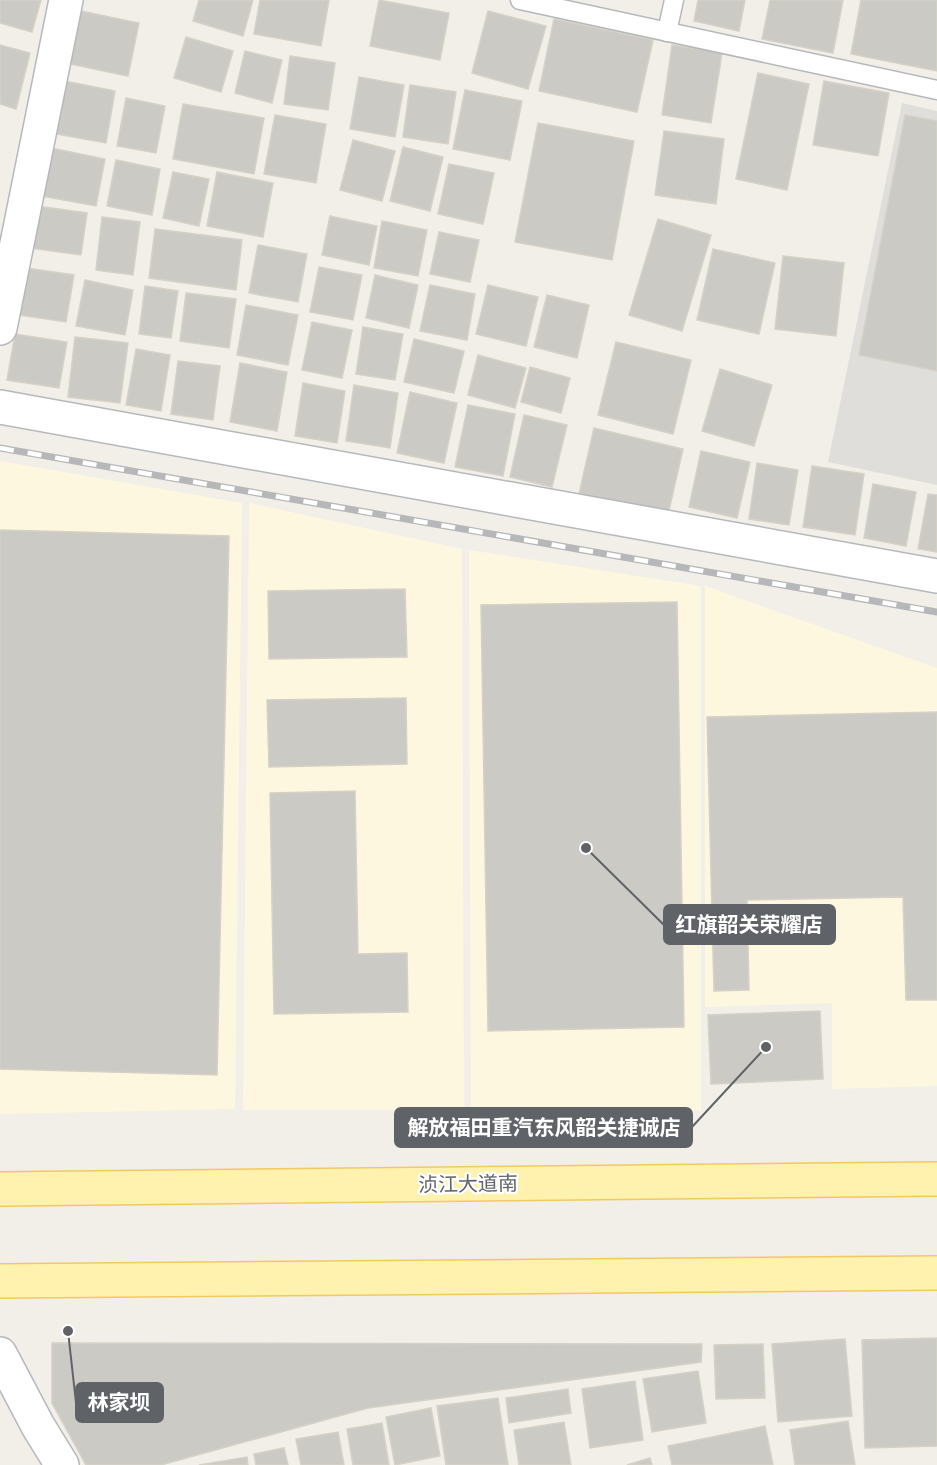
<svg xmlns="http://www.w3.org/2000/svg" width="937" height="1465" viewBox="0 0 937 1465" font-family="Rubik,'Noto Sans SC',sans-serif">
<style>
.commercial{fill:#fef7e0}
.industrial{fill:#e0deda}
.building{fill:#cccac5;stroke:#d6d1c6;stroke-width:1.5}
.lines{fill:none;stroke-linecap:round;stroke-linejoin:round}
.service-casing{stroke:#b5b8bc;stroke-width:21}
.minor-casing{stroke:#b5b8bc;stroke-width:36}
.primary-casing{stroke:#f2c960;stroke-width:36}
.service{stroke:#fff;stroke-width:18}
.minor{stroke:#fff;stroke-width:33}
.primary{stroke:#fff2af;stroke-width:33}
.rail-casing{stroke:#b6b7b8;stroke-width:7}
.rail{stroke:#fff;stroke-width:4.5;stroke-dasharray:14;stroke-linecap:butt}
.labels{text-anchor:middle;dominant-baseline:central;stroke-width:4.5;stroke-linejoin:round;paint-order:stroke}
.street-label{font-size:20px;fill:#5f6368;stroke:#fff}
.leader{fill:none;stroke:#5f6368;stroke-width:2}
.callout-dot{fill:#5f6368;stroke:#fff;stroke-width:2}
.callout{fill:#5f6368;stroke:#5f6368;stroke-width:2}
.callout-label{font-size:21px;text-anchor:middle;font-weight:bold;fill:#fff}
</style>
<rect width="100%" height="100%" fill="#f1efe8"/>
<g class="commercial">
<path d="M0,461l242,42 -7,606 -235,5z"/>
<path d="M249,503l213,46 2,561h-221z"/>
<path d="M469,550l232,36v525h-230z"/>
<path d="M705,586l232,82v418l-105,3v-86l-127,4z"/>
</g>
<path class="industrial" d="M902,103l35,8v374l-109,-23z"/>
<g class="building">
<path d="M0,0h41l-9,32 -32,-9z"/>
<path d="M199,0h54l-10,36 -50,-15z"/>
<path d="M260,0h69l-8,46 -67,-12z"/>
<path d="M379,0l70,13 -9,47 -70,-14z"/>
<path d="M698,0h47l-6,31 -45,-10z"/>
<path d="M770,0h73l-10,53 -71,-14z"/>
<path d="M861,0h76v71l-86,-17z"/>
<path d="M81,11l58,12 -11,53 -58,-12z"/>
<path d="M488,11l58,15 -18,63 -56,-16z"/>
<path d="M554,19l99,21 -16,72 -98,-21z"/>
<path d="M186,37l47,14 -12,41 -47,-14z"/>
<path d="M0,45l30,8 -14,56 -16,-5z"/>
<path d="M672,45l50,8 -11,70 -49,-8z"/>
<path d="M245,51l37,9 -10,43 -37,-10z"/>
<path d="M290,56l45,7 -7,47 -44,-6z"/>
<path d="M758,73l51,11 -22,106 -51,-11z"/>
<path d="M359,77l45,8 -9,52 -45,-8z"/>
<path d="M65,81l50,10 -9,52 -50,-9z"/>
<path d="M824,81l65,12 -11,63 -65,-11z"/>
<path d="M410,85l46,7 -8,52 -45,-7z"/>
<path d="M465,90l57,11 -12,59 -57,-11z"/>
<path d="M126,98l39,8 -9,47 -39,-7z"/>
<path d="M183,104l81,14 -10,56 -81,-15z"/>
<path d="M275,115l51,9 -10,59 -52,-9z"/>
<path d="M905,115l32,6v250l-78,-16z"/>
<path d="M538,123l96,18 -22,119 -97,-18z"/>
<path d="M664,131l60,8 -8,65 -61,-9z"/>
<path d="M353,140l42,11 -13,50 -42,-11z"/>
<path d="M403,147l40,10 -13,54 -40,-10z"/>
<path d="M51,148l54,11 -9,47 -55,-10z"/>
<path d="M116,160l44,9 -8,46 -45,-9z"/>
<path d="M449,164l45,9 -11,51 -45,-10z"/>
<path d="M173,172l36,7 -10,47 -36,-8z"/>
<path d="M217,172l56,11 -10,54 -56,-11z"/>
<path d="M37,206l50,7 -6,42 -50,-7z"/>
<path d="M330,216l47,10 -8,39 -47,-10z"/>
<path d="M102,217l38,5 -7,53 -37,-5z"/>
<path d="M658,219l53,16 -29,96 -53,-16z"/>
<path d="M382,221l45,9 -9,46 -44,-8z"/>
<path d="M155,229l87,11 -6,50 -87,-12z"/>
<path d="M439,232l40,8 -9,42 -40,-8z"/>
<path d="M258,245l49,9 -9,48 -49,-9z"/>
<path d="M713,249l62,14 -16,71 -62,-14z"/>
<path d="M783,256l61,7 -8,73 -61,-7z"/>
<path d="M319,267l43,8 -9,45 -43,-8z"/>
<path d="M26,268l48,7 -8,47 -46,-7z"/>
<path d="M375,275l43,10 -9,43 -43,-10z"/>
<path d="M85,280l48,10 -8,45 -49,-9z"/>
<path d="M430,285l45,9 -8,46 -47,-9z"/>
<path d="M488,285l50,12 -12,49 -50,-12z"/>
<path d="M145,286l33,5 -7,47 -32,-4z"/>
<path d="M186,293l50,6 -7,49 -49,-7z"/>
<path d="M547,295l42,10 -12,53 -43,-11z"/>
<path d="M246,305l52,10 -10,50 -51,-10z"/>
<path d="M312,322l40,8 -10,48 -40,-8z"/>
<path d="M363,327l40,7 -8,46 -39,-6z"/>
<path d="M15,334l52,8 -8,46 -52,-8z"/>
<path d="M75,337l53,6 -8,60 -52,-6z"/>
<path d="M414,339l50,12 -10,42 -50,-11z"/>
<path d="M616,342l75,18 -18,74 -75,-19z"/>
<path d="M136,349l34,6 -9,56 -35,-6z"/>
<path d="M478,355l48,13 -11,40 -47,-13z"/>
<path d="M178,361l42,5 -7,54 -42,-6z"/>
<path d="M240,363l47,9 -10,59 -47,-9z"/>
<path d="M530,367l40,11 -9,35 -40,-11z"/>
<path d="M720,369l52,16 -18,61 -52,-15z"/>
<path d="M303,383l42,8 -8,52 -42,-7z"/>
<path d="M354,385l44,8 -8,55 -44,-7z"/>
<path d="M410,392l47,11 -13,60 -47,-10z"/>
<path d="M468,405l47,9 -12,62 -48,-9z"/>
<path d="M524,415l43,10 -15,62 -42,-10z"/>
<path d="M594,428l89,21 -15,66 -89,-21z"/>
<path d="M701,451l49,11 -13,56 -48,-11z"/>
<path d="M757,463l41,7 -9,55 -40,-6z"/>
<path d="M812,466l52,8 -9,61 -52,-8z"/>
<path d="M873,484l43,8 -10,54 -42,-8z"/>
<path d="M928,494l9,1v57l-19,-3z"/>
<path d="M0,530l229,6 -12,539 -217,-6z"/>
<path d="M405,589l2,68 -138,2 -1,-68z"/>
<path d="M677,602l7,425 -196,4 -7,-426z"/>
<path d="M406,698l1,66 -138,3 -2,-67z"/>
<path d="M937,712v288h-31l-3,-103 -156,3 2,90 -35,1 -7,-274z"/>
<path d="M355,791l3,163 49,-1 1,59 -134,2 -4,-221z"/>
<path d="M820,1011l3,68 -112,5 -3,-69z"/>
<path d="M937,1338v108l-72,2 -3,-108z"/>
<path d="M845,1339l7,77 -74,6 -6,-78z"/>
<path d="M52,1343l650,1 -1,18 -333,46 -207,57h-75l-34,-62z"/>
<path d="M763,1344l2,54 -49,1 -2,-54z"/>
<path d="M698,1371l8,52 -54,9 -9,-53z"/>
<path d="M635,1381l8,59 -53,8 -8,-59z"/>
<path d="M568,1389l3,24 -62,10 -3,-25z"/>
<path d="M498,1398l10,67h-62l-9,-59z"/>
<path d="M431,1408l9,48 -45,9 -9,-48z"/>
<path d="M848,1421l7,44h-60l-5,-35z"/>
<path d="M564,1422l7,43h-52l-5,-35z"/>
<path d="M382,1423l7,42h-36l-6,-36z"/>
<path d="M765,1426l8,39h-101l-4,-19z"/>
<path d="M338,1432l6,33h-43l-5,-26z"/>
<path d="M284,1448l4,17h-32l-2,-11z"/>
<path d="M247,1457l1,8h-49z"/>
<path d="M650,1458l2,7h-25z"/>
</g>
<g class="lines">
<g class="service-casing">
<g id="service">
<path d="M520,0l417,90"/>
<path d="M667,32l7,-32"/>
</g>
</g>
<g class="minor-casing">
<g id="minor">
<path d="M0,328l66,-328"/>
<path d="M0,407l937,169"/>
<path d="M0,1354l38,72 24,39"/>
</g>
</g>
<g class="primary-casing">
<g id="primary">
<path d="M0,1189l937,-10"/>
<path d="M0,1281l937,-8"/>
</g>
</g>
<use href="#service" class="service"/>
<use href="#minor" class="minor"/>
<use href="#primary" class="primary"/>
<g class="rail-casing">
<path id="rail" d="M0,448l937,164"/>
</g>
<use href="#rail" class="rail"/>
</g>
<g class="labels">
<g class="street-label">
<text transform="translate(468 1184) rotate(-1)">浈江大道南</text>
</g>
</g>
<path class="leader" d="M586 848L664 925M766 1047L692 1127M68 1331L76 1403"/>
<g class="callout-dot">
<circle cx="586" cy="848" r="6"/>
<circle cx="766" cy="1047" r="6"/>
<circle cx="68" cy="1331" r="6"/>
</g>
<g class="callout">
<rect x="664" y="905" width="171" height="39" rx="6"/>
<rect x="395" y="1108" width="297" height="39" rx="6"/>
<rect x="76" y="1383" width="87" height="39" rx="6"/>
</g>
<g class="callout-label">
<text x="749" y="932">红旗韶关荣耀店</text>
<text x="544" y="1135">解放福田重汽东风韶关捷诚店</text>
<text x="119" y="1410">林家坝</text>
</g>
</svg>
